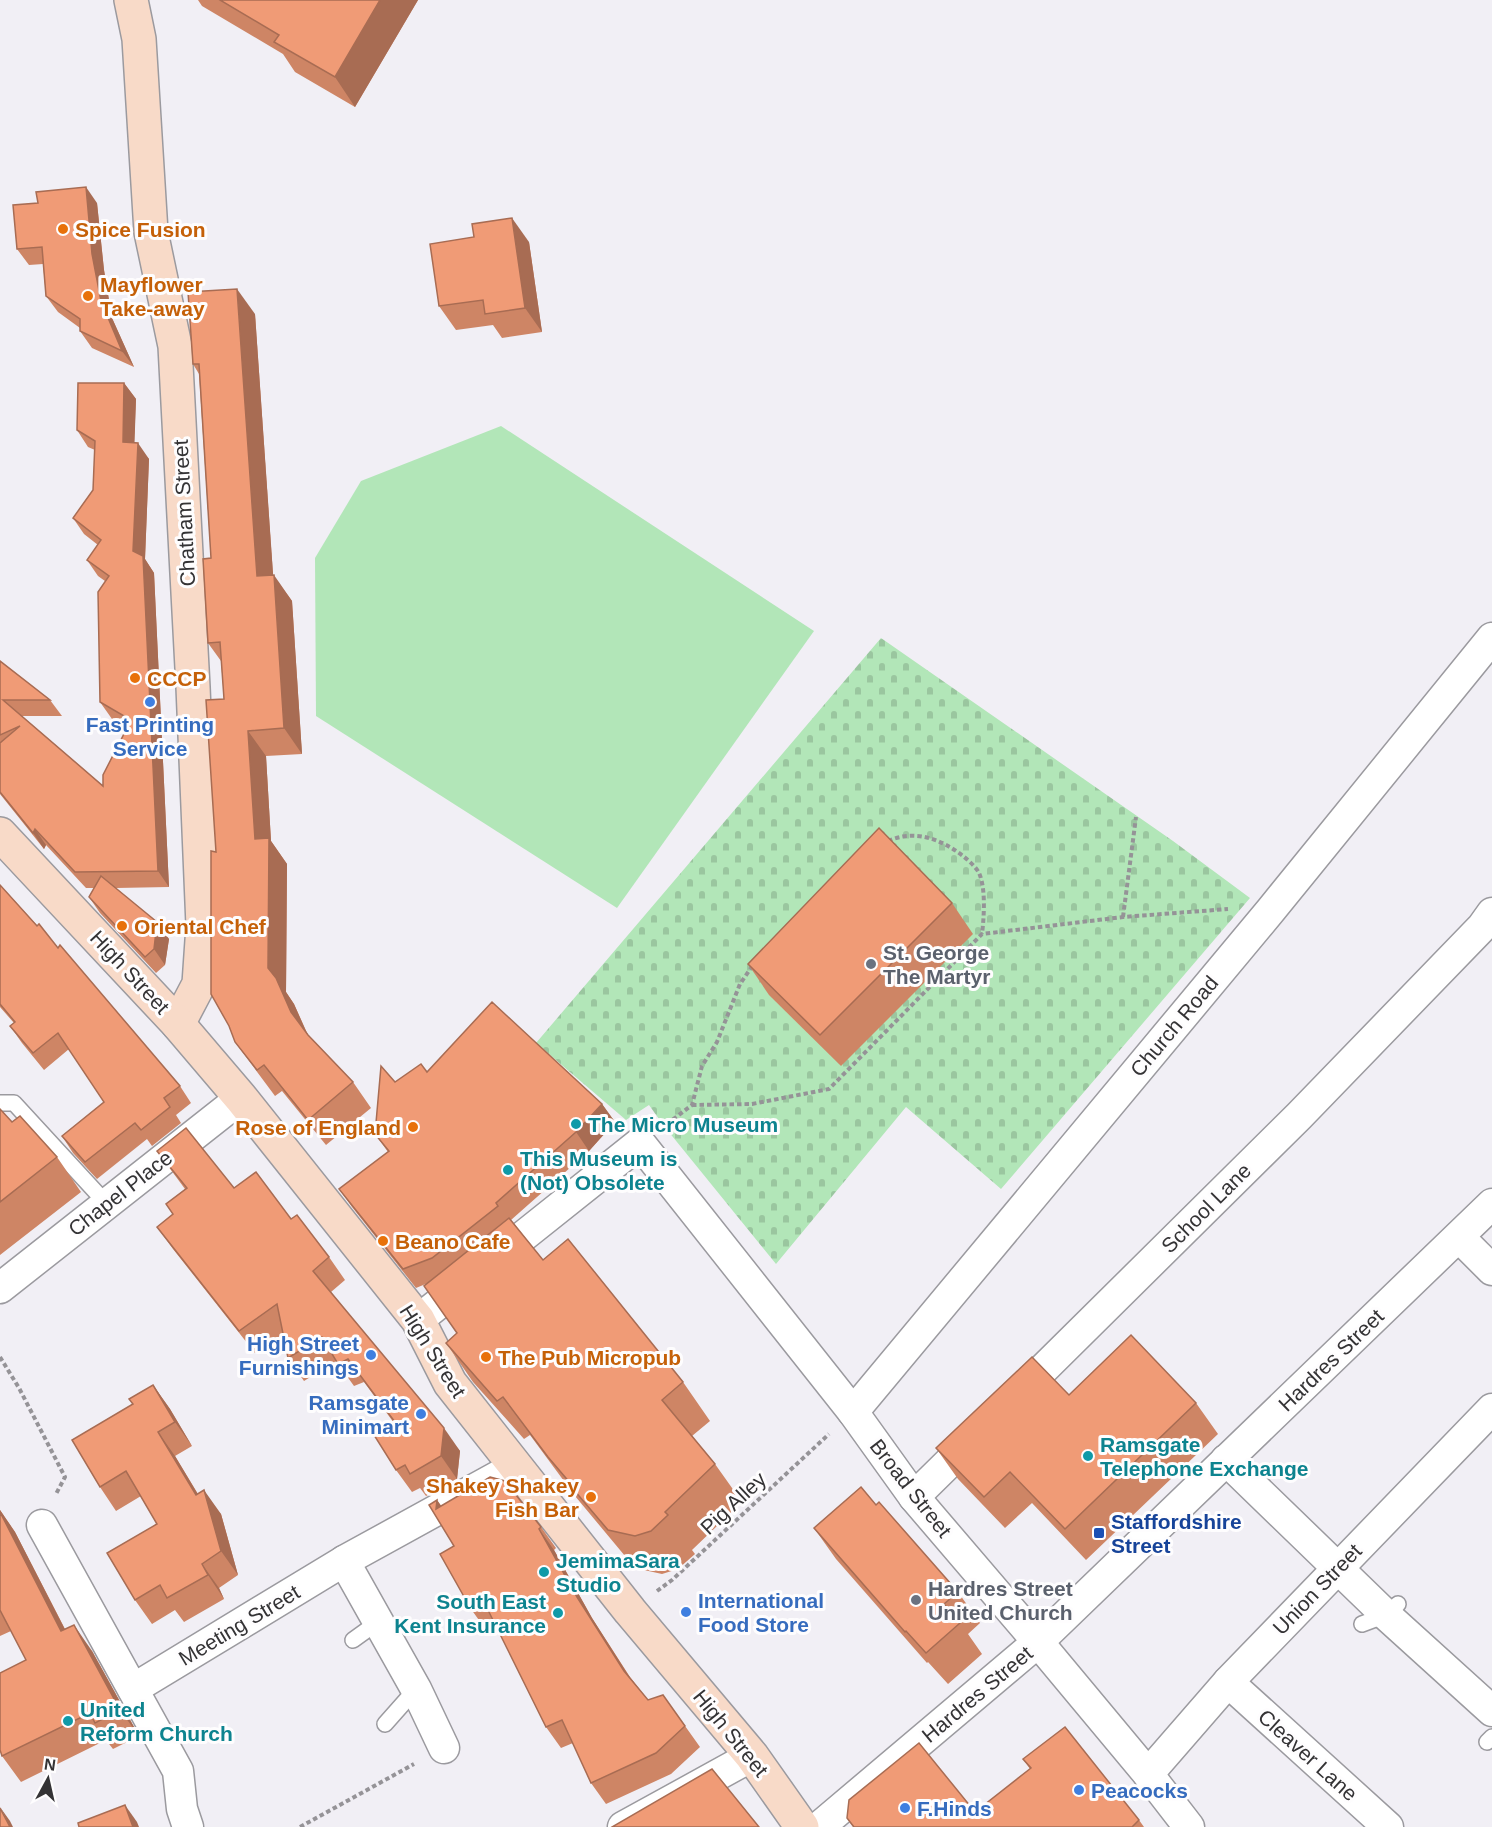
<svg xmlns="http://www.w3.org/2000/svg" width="1492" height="1827" viewBox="0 0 1492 1827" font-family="Helvetica,sans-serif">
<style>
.grass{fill:#b2e6b8}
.cemetery{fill:url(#cemetery-stones)}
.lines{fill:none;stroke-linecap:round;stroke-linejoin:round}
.lane-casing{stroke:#9b9a9f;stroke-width:18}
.street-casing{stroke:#9b9a9f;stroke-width:33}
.secondary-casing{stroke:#9b9a9f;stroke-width:36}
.path{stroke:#959397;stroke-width:4;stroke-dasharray:4.5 3;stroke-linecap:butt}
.lane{stroke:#fff;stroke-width:15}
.street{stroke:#fff;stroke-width:30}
.secondary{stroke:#f8dac8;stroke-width:33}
.wall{fill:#ce8565}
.shaded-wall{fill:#a86c53}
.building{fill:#f09b76;stroke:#a86c53;stroke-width:1.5}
.food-dot{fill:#e8710a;stroke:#fefdfe;stroke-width:2}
.shop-dot{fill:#3f7fe0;stroke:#fefdfe;stroke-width:2}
.worship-dot{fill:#6b7280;stroke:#fefdfe;stroke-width:2}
.culture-dot{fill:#0f9aa8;stroke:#fefdfe;stroke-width:2}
.transit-dot{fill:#1a4fb4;stroke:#fefdfe;stroke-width:2}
.labels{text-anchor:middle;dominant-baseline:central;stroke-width:6;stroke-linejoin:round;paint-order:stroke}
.food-label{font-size:21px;font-weight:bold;fill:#c56008;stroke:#fefdfe;text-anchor:start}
.street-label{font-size:21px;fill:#343335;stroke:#fefdfe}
.shop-label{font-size:21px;font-weight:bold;fill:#366cbe;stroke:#fefdfe;text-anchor:start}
.worship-label{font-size:21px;font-weight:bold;fill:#5b616d;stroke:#fefdfe;text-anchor:start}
.culture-label{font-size:21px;font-weight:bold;fill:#0d838f;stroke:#fefdfe;text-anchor:start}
.transit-label{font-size:21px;font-weight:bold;fill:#164399;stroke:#fefdfe;text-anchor:start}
</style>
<defs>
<pattern id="cemetery-stones" width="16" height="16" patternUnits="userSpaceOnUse" patternTransform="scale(1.5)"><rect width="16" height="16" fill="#b2e6b8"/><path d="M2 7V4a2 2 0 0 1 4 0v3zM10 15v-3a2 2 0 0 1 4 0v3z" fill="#9ac69f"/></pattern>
</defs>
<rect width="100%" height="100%" fill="#f1eff5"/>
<path class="grass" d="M501,426l313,205 -197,277 -301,-192 -1,-158 46,-77z"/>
<path class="cemetery" d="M881,638l292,203 77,57 -249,291 -95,-82 -130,157 -112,-138 -15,-21 -23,15 -90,-77z"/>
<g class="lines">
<g class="lane-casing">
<g id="lane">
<path d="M0,1103h14l92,100"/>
<path d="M1362,1624l24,-9 12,-11"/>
<path d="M353,1640l25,-18"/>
<path d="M385,1724l31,-35"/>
<path d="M1487,1742l5,-5"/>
</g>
</g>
<g class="street-casing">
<g id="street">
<path d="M1459,1237l33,33"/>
<path d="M0,1288l241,-190"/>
<path d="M418,1320l222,-177 213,269 61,85 124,145 110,132 41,53"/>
<path d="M1014,1398l285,-282 183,-189 10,-14"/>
<path d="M853,1412l418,-502 221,-272"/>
<path d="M1226,1460l160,155 106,96"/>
<path d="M914,1497l62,-61"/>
<path d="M42,1525l136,246 4,38 6,18"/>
<path d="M344,1561l72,128 28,59"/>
<path d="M1228,1682l160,145"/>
<path d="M133,1689l211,-128 171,-94"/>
<path d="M1148,1774l80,-92 264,-273"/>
<path d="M623,1827l129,-71"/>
<path d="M819,1827l219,-185 454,-438"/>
</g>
</g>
<g class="secondary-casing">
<g id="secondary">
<path d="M131,0l8,39 12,193 24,114 18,341 10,239 -4,58 -21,40"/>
<path d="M0,834l178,190 63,74 177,222 32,63 180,228 122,145 50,71"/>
</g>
</g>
<g class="path">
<path d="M888,841c27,-12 53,-2 75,15 5,4 13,11 16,17 7,15 5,45 3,61"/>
<path d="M1123,917l13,-100"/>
<path d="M692,1105l60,-1 77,-15 153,-155 141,-17 105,-8"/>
<path d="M667,1124l25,-19 10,-39 15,-24 23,-58 13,-19"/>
<path d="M0,1357l19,31 46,89 -9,17"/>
<path d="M657,1591l15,-11 157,-146"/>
<path d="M300,1827l114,-63"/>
</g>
<use href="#lane" class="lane"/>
<use href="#street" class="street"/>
<use href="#secondary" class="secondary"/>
</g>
<g class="wall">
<path d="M198,0h220l-63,107 -60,-35 -12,-18 -81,-48z"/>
<path d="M97,203l7,67 8,48 22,49 -42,-19 -12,-17v-3l-22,-16 -12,-16 -3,-32 -14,1 -12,-16z"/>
<path d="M529,242l13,90 -40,6 -9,-13 -37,5 -17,-24z"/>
<path d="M255,314l18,261 19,26 10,153 -36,2 5,85 16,23 -1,128 8,12 14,31 45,47 18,26 -45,37 -44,-54 -7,5 -40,-54 -19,-190 8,-153 -3,-38 -13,-18 3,-85 -12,-184 -6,-10z"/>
<path d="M124,383l12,16 -2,44 15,16 -4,100 9,14 15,314 -53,1 53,51 -4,26 -9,8 -56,-60 -11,-16 5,-9h-8l-40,-43 -2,4 -44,-55v-133l50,39 12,16h-40l81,70 24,-59 -15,-8 -12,-17 5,-121 -7,-5 -11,-16 11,-15 -14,-11 -11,-16 20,-28 2,-40 -7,-3 -11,-17z"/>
<path d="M0,883v2l58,63 122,138 11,17 -15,12 5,8 -29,23 -5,-7 -50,40 -24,-26 -11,-17 42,-34 -35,-53 -25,21 -22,-27 -12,-17 4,-3 -14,-16z"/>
<path d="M952,903l21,31 -132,132 -72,-71 -21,-31z"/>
<path d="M427,1072l175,32 13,18 -26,29 -78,69 32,40 140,122 27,39 -18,15 23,28 27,38 -50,48 3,4 -17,15 -16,5 -27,-6 -60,-72 -45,-61 -6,4 -51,-57 -27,-39 11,-10 -29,-50 -12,5 -64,-81 -13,-18 49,-37 -13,-18 20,-52z"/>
<path d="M0,1109l12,13 45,35 24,35 -81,63z"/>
<path d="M157,1151l77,37 57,31 38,38 16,23 -14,12 129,159 -3,28 -31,17 -6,-8 -8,4 -16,-22 -2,-47 -30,-41 -10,4 -18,-25 -32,20 -16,-23 -5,-24 -28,19 -82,-104 -16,-22 16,-13 -7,-10 19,-15z"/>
<path d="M153,1385l17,24 22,37 -17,10 23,38 23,20 17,61 -19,13 5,11 -40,23 -9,-12 -23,14 -17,-24 22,-76 -16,-28 -25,15 -16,-24 33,-83z"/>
<path d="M1069,1395l127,8 22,31 -132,126 -54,-57 -27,25 -47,-49 -22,-31z"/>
<path d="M437,1500l4,6 100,21 15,21 -2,2 38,68 38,59 18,23 15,-5 37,52 -29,27 -65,30 -15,-21 -18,-40 -12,5 -15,-21 -50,-102 -10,5 -15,-21 -17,-63z"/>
<path d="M876,1505l82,87 22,31 -12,11 14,20 -34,30 -20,-22 -1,1 -91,-104 -22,-31z"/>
<path d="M0,1510l15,22 50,97 27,22 47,85 -26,13 -7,-9 -85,42 -19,-26 24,-96 -15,-29 -11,5z"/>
<path d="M1023,1759l116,61 5,7h-291l-6,-9 128,-6 55,-43z"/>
</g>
<g class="shaded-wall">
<path d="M380,0h38l-63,107 -20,-30z"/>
<path d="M86,187l11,16 7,67 8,48 22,49 -12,-16 -21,-50 -9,-47z"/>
<path d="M512,218l17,24 13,90 -17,-24z"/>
<path d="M237,289l18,25 20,288 -18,-26z"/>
<path d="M124,383l12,16 -2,59 -11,-16z"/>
<path d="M138,443l11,16 -4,100 9,14 15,314 -11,-16 -25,-320z"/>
<path d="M274,575l18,26 10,153 -18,-26z"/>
<path d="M248,731l18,25 5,85 16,23 -1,128 8,12 15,34 -18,-26 -23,-44 -13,-129z"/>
<path d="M35,829l11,16 -2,4 -11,-16z"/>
<path d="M157,922l12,17 -4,26 -11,-16z"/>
<path d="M602,1104l13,18 -26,29 -13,-19z"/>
<path d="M153,1385l17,24 22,37 -17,-24z"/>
<path d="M444,1428l16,23 -3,28 -16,-23z"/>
<path d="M158,1432l17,24 37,62 -8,-28 17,24 17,61 -17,-24 -25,-56z"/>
<path d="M437,1500l15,21 -16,-12z"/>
<path d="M0,1510l15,22 64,125 -18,-26 -61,-119z"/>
<path d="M539,1529l15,21 38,68 47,74 -15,-21 -47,-74z"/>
<path d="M202,1564l17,24 5,11 -16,-24z"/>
<path d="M74,1625l18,26 47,85 -19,-26z"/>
<path d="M125,1805l12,17 2,5h-6z"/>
<path d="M0,1807l10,14 3,6h-3z"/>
</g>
<g class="building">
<path d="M220,0h160l-45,77 -61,-35 5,-7z"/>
<path d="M86,187l6,67 9,47 21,50 -42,-20v-12l-34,-23 -4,-49 -25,2 -4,-44 25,-2 -2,-11z"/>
<path d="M512,218l13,90 -40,6 -2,-14 -44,6 -9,-62 44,-7 -2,-13z"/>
<path d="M237,289l20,287 17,-1 10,153 -36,3 7,108 14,-1 -1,130 8,10 15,34 17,23 45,47 -45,38 -44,-55 -7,5 -22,-28 -6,-16 -18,-32v-143l5,1 -10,-152 18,-1 -4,-57 -12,1 -5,-84 8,-1 -12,-194h-6l-5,-72z"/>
<path d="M78,383h46l-1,59 15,1 -5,108 10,5 15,315 -83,1 -40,-43 -2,4 -33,-41v-49l20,-17 -20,9v-74l50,39h-47l100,86v-11l28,-55 -31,-18 -2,-110 11,-16 -22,-16 14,-20 -28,-22 20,-28 2,-49 -18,-11z"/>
<path d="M879,828l73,75 -132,132 -72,-71z"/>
<path d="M101,876l56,46 -3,27 -9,8 -56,-60z"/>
<path d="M0,885l37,41 2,-2 19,24 2,-3 120,141 -16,12 6,9 -29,23 -6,-7 -50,39 -23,-26 42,-34 -46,-69 -25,20 -23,-27 5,-4 -15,-18z"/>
<path d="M492,1002l110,102 -26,28 -80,71 2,3 -66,52 -29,11 -64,-80 50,-38 -14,-17 6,-68 14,16 26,-18 6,8z"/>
<path d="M0,1109l12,13 8,-6 37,41 -57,45z"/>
<path d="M186,1128l48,60 22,-16 35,47 6,-4 32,42 -16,14 131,157 -3,28 -31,18 -5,-9 -9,5 -22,-35 21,-13 -47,-63 -10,5 -16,-27 -34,21 -11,-54 -38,27 -82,-104 16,-13 -7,-10 21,-16 -30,-37z"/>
<path d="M509,1218l34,42 25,-21 115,143 -21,18 53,64 -50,48 3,3 -17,16 -16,5 -27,-6 -40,-47 3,1 -23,-27 -45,-60 -6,4 -51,-58 11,-10 -33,-47z"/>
<path d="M1131,1335l65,68 -131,126 -55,-57 -26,25 -48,-49 96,-91 37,38z"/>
<path d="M153,1385l22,37 -17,10 38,63 8,-5 17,61 -19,13 6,11 -41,23 -7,-13 -25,15 -28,-47 50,-29 -31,-53 -26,16 -28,-47 61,-36 -4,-5z"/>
<path d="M490,1477l15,4 36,46 -2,2 38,68 47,74 24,29 15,-5 22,31 -29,27 -65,30 -29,-63 -16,7 -62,-125 -13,7 -31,-55 14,-8 -25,-41 8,-5 -1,9z"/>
<path d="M861,1487l15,18 3,-3 79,90 -14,12 16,19 -34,30 -20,-22 -1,1 -91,-104z"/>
<path d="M0,1512l61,119 13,-6 46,85 -25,13 -5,-10 -88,43 -2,-6v-77l26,-13 -26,-50z"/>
<path d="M1065,1727l74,93 -7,7h-278l-7,-9 2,-18 70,-57 56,69 56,-44 -8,-9z"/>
<path d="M712,1769l47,58h-147z"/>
<path d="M125,1805l8,22h-54l-1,-4z"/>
<path d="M0,1808l10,19h-10z"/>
</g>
<g class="food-dot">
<circle cx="63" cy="229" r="6"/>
<circle cx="88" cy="296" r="6"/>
<circle cx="135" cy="678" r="6"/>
<circle cx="122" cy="926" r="6"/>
<circle cx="413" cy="1127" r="6"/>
<circle cx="383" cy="1241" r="6"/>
<circle cx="486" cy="1357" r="6"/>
<circle cx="591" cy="1497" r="6"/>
</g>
<g class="shop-dot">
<circle cx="150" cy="702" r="6"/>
<circle cx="371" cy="1355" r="6"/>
<circle cx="421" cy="1414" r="6"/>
<circle cx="686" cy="1612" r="6"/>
<circle cx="1079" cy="1790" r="6"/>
<circle cx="905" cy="1808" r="6"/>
</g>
<g class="worship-dot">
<circle cx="871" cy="964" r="6"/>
<circle cx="916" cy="1600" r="6"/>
</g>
<g class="culture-dot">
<circle cx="576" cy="1124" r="6"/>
<circle cx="508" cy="1170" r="6"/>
<circle cx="1088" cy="1456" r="6"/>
<circle cx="544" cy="1572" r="6"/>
<circle cx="558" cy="1613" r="6"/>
<circle cx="68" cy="1721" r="6"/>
</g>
<rect class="transit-dot" x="1093" y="1527" width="12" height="12" rx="3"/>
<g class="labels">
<g class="food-label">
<text x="75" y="229">Spice Fusion</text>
<text x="100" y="284">Mayflower<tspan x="100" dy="24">Take-away</tspan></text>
<text x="147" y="678">CCCP</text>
<text x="134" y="926">Oriental Chef</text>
<text x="401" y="1127" text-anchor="end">Rose of England</text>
<text x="395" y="1241">Beano Cafe</text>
<text x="498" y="1357">The Pub Micropub</text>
<text x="579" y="1485" text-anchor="end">Shakey Shakey<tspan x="579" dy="24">Fish Bar</tspan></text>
</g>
<g class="street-label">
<text transform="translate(184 513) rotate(-93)">Chatham Street</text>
<text transform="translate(130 972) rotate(47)">High Street</text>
<text transform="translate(1174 1026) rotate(-50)">Church Road</text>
<text transform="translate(120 1193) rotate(-38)">Chapel Place</text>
<text transform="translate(1206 1208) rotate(-45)">School Lane</text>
<text transform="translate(433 1351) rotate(58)">High Street</text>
<text transform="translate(1331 1360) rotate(-44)">Hardres Street</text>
<text transform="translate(911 1488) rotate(52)">Broad Street</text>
<text transform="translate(733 1503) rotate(-43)">Pig Alley</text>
<text transform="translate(1317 1589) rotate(-46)">Union Street</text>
<text transform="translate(239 1625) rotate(-31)">Meeting Street</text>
<text transform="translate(977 1694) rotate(-40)">Hardres Street</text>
<text transform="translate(731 1733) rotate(51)">High Street</text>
<text transform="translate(1308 1755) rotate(42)">Cleaver Lane</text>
</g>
<g class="shop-label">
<text x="150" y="724" text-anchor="middle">Fast Printing<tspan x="150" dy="24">Service</tspan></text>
<text x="359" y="1343" text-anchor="end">High Street<tspan x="359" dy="24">Furnishings</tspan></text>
<text x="409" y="1402" text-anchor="end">Ramsgate<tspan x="409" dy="24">Minimart</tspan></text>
<text x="698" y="1600">International<tspan x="698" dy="24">Food Store</tspan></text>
<text x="1091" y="1790">Peacocks</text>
<text x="917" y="1808">F.Hinds</text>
</g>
<g class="worship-label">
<text x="883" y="952">St. George<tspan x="883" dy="24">The Martyr</tspan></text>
<text x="928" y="1588">Hardres Street<tspan x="928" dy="24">United Church</tspan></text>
</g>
<g class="culture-label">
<text x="588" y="1124">The Micro Museum</text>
<text x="520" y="1158">This Museum is<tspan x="520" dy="24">(Not) Obsolete</tspan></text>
<text x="1100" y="1444">Ramsgate<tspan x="1100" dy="24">Telephone Exchange</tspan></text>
<text x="556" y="1560">JemimaSara<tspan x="556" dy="24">Studio</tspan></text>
<text x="546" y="1601" text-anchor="end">South East<tspan x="546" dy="24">Kent Insurance</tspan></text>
<text x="80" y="1709">United<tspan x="80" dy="24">Reform Church</tspan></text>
</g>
<g class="transit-label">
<text x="1111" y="1521">Staffordshire<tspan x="1111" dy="24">Street</tspan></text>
</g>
</g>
<g transform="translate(48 1779) rotate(8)" stroke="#fefdfe" stroke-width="4.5" paint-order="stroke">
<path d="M0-4.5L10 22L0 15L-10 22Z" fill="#343335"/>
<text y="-9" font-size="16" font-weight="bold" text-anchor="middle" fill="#343335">N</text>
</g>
</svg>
